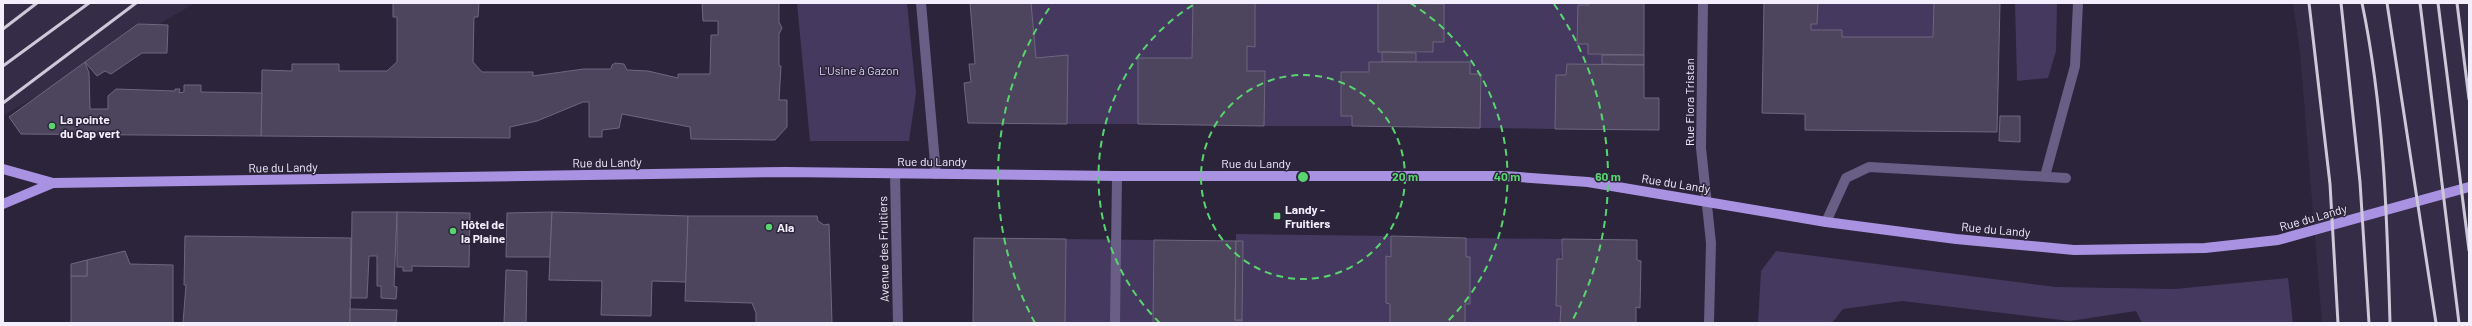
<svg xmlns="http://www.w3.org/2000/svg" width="2472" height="326" viewBox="0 0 2472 326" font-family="Barlow,sans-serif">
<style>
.built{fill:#352c48}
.green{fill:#45395f}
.building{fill:#4c455d;stroke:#6e6781}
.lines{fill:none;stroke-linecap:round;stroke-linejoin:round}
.minor{stroke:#695e86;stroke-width:10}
.major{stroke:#aa92e3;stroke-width:10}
.rail{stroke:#cdc9d9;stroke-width:3}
.ring{fill:none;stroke:#59d56f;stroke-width:2;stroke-dasharray:7 5}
.poi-dot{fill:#59d56f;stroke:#2b243a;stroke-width:1.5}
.labels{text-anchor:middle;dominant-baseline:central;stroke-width:3;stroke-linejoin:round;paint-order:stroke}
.park-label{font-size:12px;fill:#dcd4f4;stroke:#2b243a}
.street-label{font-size:12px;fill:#f2eefd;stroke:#2b243a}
.poi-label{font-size:12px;font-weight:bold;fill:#f2eefd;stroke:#2b243a;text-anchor:start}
.centre{fill:#59d56f;stroke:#2b243a;stroke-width:2}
.ring-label{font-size:12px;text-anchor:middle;font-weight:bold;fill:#59d56f;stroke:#2b243a;stroke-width:3;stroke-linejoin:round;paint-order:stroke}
</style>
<rect width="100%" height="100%" fill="#2b243a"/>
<g class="built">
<path d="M3,3h192l-192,113z"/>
<path d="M2293,3h176v320h-147l-22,-270z"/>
</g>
<g class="green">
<path d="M797,3h110l9,90 -7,48h-99z"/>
<path d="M1031,3h162l-1,55h-53l-1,66h-71l1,-68 -32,2z"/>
<path d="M1255,3h123v49h4v10h-13v10h-28v43l11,1v10h-88l1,-54 -18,-1v-25h8z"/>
<path d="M1433,3h156v2h-11l-1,38 11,1 1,10 13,1v9h-35l-1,11h-10l-1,54 -75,-1 1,-54h-11v-12h-54v-9l17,-1v-10l11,-1v-37z"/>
<path d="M1818,3h116l-1,34h-91l-1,-7h-30v-6h6z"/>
<path d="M2015,3h42l-1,48 -8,27 -31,3z"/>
<path d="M1236,234l155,2v21h-5v46l4,1v19h-148l1,-81 -7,-1z"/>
<path d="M1466,238l96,1 -6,67h5l-1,17h-95v-19h5v-46l-4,-1z"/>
<path d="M1066,239l88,1 -1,83h-88z"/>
<path d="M1776,251l280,36 119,2 113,-11 5,45h-151l-6,-12 -66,10 -168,-20 -59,8 -11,14h-74l3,-52z"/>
</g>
<g class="building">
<path d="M393,3h86l-1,14h-4l-1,45 9,10h51v4l51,-7h27l1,-4 3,-2 9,1 3,6 21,1 30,7v-4h32l1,-39h7v-14h-15l-1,-18h77v19l3,6 -3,6v32h2l-2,34h8v27l-12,13 -84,-1 -1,-12 -68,-13 -3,14 -17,2v7h-13v-35h-6l-46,19 -27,6v11l-249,-2 1,-66 30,1v-7h47v7h48l10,-9v-45h-4z"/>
<path d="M970,3h61l5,55 32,-3 -1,69 -99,-1 -4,-40 7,-1 -2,-18h6z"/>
<path d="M1193,3h62v44l-8,-1v25h18l-1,55 -126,-2v-66h54z"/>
<path d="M1378,3l66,1v38h-11v10h-55z"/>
<path d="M1589,3h55v52l-56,-1v-10h-11l1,-39h11z"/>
<path d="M1764,3h54l-1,21h-6v6h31v7h91l1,-34h66l-3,129 -192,-2v-16l-43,-1z"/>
<path d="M138,24l30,1 -1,28h-25l-31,21 -6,-3 -8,5 -12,-14z"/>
<path d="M1382,52l34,1v9h-34z"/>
<path d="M1602,55h42v10l-42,-1z"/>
<path d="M85,62l4,11 1,36h18v-13l8,-7 59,2v-2h5l-1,4 5,-1v-7h17v7l61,1 -1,43 -240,-2 -12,-17z"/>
<path d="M1369,62h101v12h11l-1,54 -128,-2v-10h-11v-44h28z"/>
<path d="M1567,64l77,1v33h15v32l-104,-1 1,-54h10z"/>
<path d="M2000,116h20v26l-21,-1z"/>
<path d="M352,212h45l-3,74 3,1 -1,12 -15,-1v-12h-4v-30h-8l-2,42h-16z"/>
<path d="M397,212l73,1 -1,54 -57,-1v5h-9v-4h-6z"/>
<path d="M552,212l-2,45h-44l1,-44z"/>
<path d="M552,212l136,4 -2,66 -34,-1 -1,35 -50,-1 1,-34 -53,-1z"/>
<path d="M688,216h129l1,5 6,4 5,-1 3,99h-76v-10l-4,-10 -67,-2z"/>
<path d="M185,236l166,2 -1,85h-167l3,-38h-2z"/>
<path d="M1391,236l75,2v19h4v47h-5v19h-75v-19l-4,-1v-47l5,1z"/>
<path d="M974,238l92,1 -1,84h-92z"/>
<path d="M1562,239l75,1v20l4,1 -1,47 -4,-1v16h-76l1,-17h-5l1,-47h5z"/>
<path d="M1154,240l82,1 -1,79h7v3h-89z"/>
<path d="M1236,241h7l-1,79h-7z"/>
<path d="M125,251l5,13 43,1v58h-102v-47h16v-16z"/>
<path d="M87,260v16h-16v-12z"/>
<path d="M506,270l21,1 -1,52h-22z"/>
<path d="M350,309l47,1 -1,13h-46z"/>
</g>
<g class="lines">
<g class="minor">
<path d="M921,3l15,171"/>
<path d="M1703,3l-2,145 10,95 -2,80"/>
<path d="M895,174l3,149"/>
<path d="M2045,176l30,-110 3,-63"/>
<path d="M1826,222l20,-44 23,-11 197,11"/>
<path d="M1115,323l2,-147"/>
</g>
<g class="major">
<path d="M3,169l50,14 733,-11 331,4h387l84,6 238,40 130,17 118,11 131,-2 73,-8 191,-53"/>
<path d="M3,204l50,-21"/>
</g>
<g class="rail">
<path d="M2309,3l21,181 8,139"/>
<path d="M2341,3l19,179 9,141"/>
<path d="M2362,3c22,105 25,213 28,320"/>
<path d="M2387,3l49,320"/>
<path d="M2420,3l39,320"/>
<path d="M2438,3l31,247"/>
<path d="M2457,3l12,96"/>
<path d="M3,29l34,-26"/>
<path d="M3,66l86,-63"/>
<path d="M3,103l133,-100"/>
</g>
</g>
<g class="ring">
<circle cx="1303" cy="177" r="102"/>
<path d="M1160 323A204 204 0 0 1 1196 3M1410 3A204 204 0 0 1 1446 323"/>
<path d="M1035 323A305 305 0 0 1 1052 4M1554 4A305 305 0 0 1 1571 323"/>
</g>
<g class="poi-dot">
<circle cx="52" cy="126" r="4"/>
<rect x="1273" y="212" width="8" height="8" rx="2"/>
<circle cx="769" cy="227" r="4"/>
<circle cx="453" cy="231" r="4"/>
</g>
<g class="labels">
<g class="park-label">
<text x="859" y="70">L'Usine à Gazon</text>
</g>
<g class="street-label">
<text transform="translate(1689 102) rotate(-90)">Rue Flora Tristan</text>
<text x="932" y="161">Rue du Landy</text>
<text transform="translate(607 162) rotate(-1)">Rue du Landy</text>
<text x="1256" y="163">Rue du Landy</text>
<text transform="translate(283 167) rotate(-1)">Rue du Landy</text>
<text transform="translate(1676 183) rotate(9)">Rue du Landy</text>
<text transform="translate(2313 217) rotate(-16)">Rue du Landy</text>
<text transform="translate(1996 229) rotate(5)">Rue du Landy</text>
<text transform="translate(883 249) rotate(-91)">Avenue des Fruitiers</text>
</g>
<g class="poi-label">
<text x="60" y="119">La pointe<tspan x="60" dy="14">du Cap vert</tspan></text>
<text x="1285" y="209">Landy -<tspan x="1285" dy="14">Fruitiers</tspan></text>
<text x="461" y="224">Hôtel de<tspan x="461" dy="14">la Plaine</tspan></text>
<text x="777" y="227">Ala</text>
</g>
</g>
<circle cx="1303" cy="177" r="6" class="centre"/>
<g class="ring-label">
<text x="1405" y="181">20 m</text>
<text x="1507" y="181">40 m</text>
<text x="1608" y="181">60 m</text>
</g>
<rect width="2472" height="326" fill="none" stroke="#f2eefd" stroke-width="8"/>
</svg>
